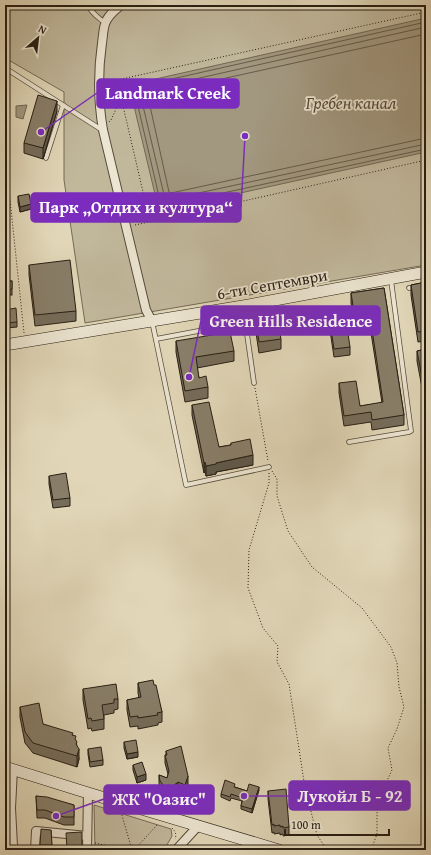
<svg xmlns="http://www.w3.org/2000/svg" width="431" height="855" viewBox="0 0 431 855" font-family="'Gentium Book Plus',serif">
<style>
.green{fill:#c1b89c;stroke:#746b58}
.water{fill:#a29880;stroke:#716754}
.lines{fill:none;stroke-linecap:round;stroke-linejoin:round}
.shore{stroke:#645b4a;stroke-width:1}
.lane-casing{stroke:#564c3c;stroke-width:5.5}
.street-casing{stroke:#564c3c;stroke-width:10}
.secondary-casing{stroke:#271e13;stroke-width:12}
.path{stroke:#271e13;stroke-width:1;stroke-dasharray:1 2;stroke-linecap:butt}
.lane{stroke:#ece5d1;stroke-width:4}
.street{stroke:#ece5d1;stroke-width:8}
.secondary{stroke:#ece5d1;stroke-width:11}
.wall{fill:#756c5a;stroke:#271e13}
.shaded-wall{fill:#5f584a;stroke:#271e13}
.building{fill:#887e69;stroke:#271e13}
.labels{text-anchor:middle;dominant-baseline:central;stroke-width:3.5;stroke-linejoin:round;paint-order:stroke}
.street-label{font-size:16px;fill:#271e13;stroke:#ece5d1}
.water-label{font-size:17px;font-style:italic;fill:#524939;stroke:#ece5d1}
.leader{fill:none;stroke:#7b2cbf;stroke-width:1.5}
.callout-dot{fill:#7b2cbf;stroke:#ece5d1;stroke-width:1.5}
.callout{fill:#7b2cbf;stroke:#7b2cbf;stroke-width:1.5}
.callout-label{font-size:17px;text-anchor:middle;font-weight:bold;fill:#fff}
</style>
<rect width="100%" height="100%" fill="#e1d7b8"/>
<filter id="stains"><feTurbulence type="fractalNoise" baseFrequency=".005" numOctaves="4"/><feColorMatrix values="0 0 0 0 .2 0 0 0 0 .09 0 0 0 0 .02 0 0 0 .5 -.17"/></filter>
<radialGradient id="worn" r=".72"><stop offset=".6" stop-color="#630" stop-opacity="0"/><stop offset="1" stop-color="#630" stop-opacity=".3"/></radialGradient>
<g class="green">
<path d="M5,5h421v260l-341,58 -21,-143v-88l-59,-34z"/>
<path d="M94,805l77,24 1,7 -8,14h-69z"/>
</g>
<g class="water">
<path d="M426,18v134l-267,59 -30,-126z"/>
<path d="M27,105l-4,14 -7,-2v-11z"/>
</g>
<g class="lines">
<g class="shore">
<path d="M426,22l-290,65 -2,2 27,116 2,1 263,-57"/>
<path d="M426,27l-284,64 -2,2 25,106 1,1 260,-56"/>
<path d="M426,34l-277,61 -1,2 21,95 2,1 255,-55"/>
</g>
<g class="lane-casing">
<g id="lane">
<path d="M88,5c3,8 11,13 17,18"/>
<path d="M5,68l97,62"/>
<path d="M46,158l17,-53"/>
<path d="M409,288l17,-2"/>
<path d="M243,306l11,77"/>
<path d="M152,321l34,164 83,-18"/>
<path d="M156,339l90,-17"/>
<path d="M349,442l60,-10 2,-1 -20,-151"/>
</g>
</g>
<g class="street-casing">
<g id="street">
<path d="M121,5c-6,5 -14,11 -16,19 -2,6 -2,13 -3,19 -4,28 -4,58 1,87l43,180 6,11"/>
<path d="M12,850l1,-4 -2,-38 2,-39"/>
<path d="M35,850l1,-19 51,5"/>
<path d="M87,850l1,-57"/>
<path d="M176,850l22,-24"/>
</g>
</g>
<g class="secondary-casing">
<g id="secondary">
<path d="M5,345l238,-39 183,-34"/>
<path d="M5,767l83,26 191,57"/>
</g>
</g>
<g class="path">
<path d="M426,12l-309,68 33,142 276,-62"/>
<path d="M107,100l1,-2 6,-6 3,-10"/>
<path d="M109,122l2,-2 10,-22"/>
<path d="M7,171l17,162"/>
<path d="M135,225l14,-3"/>
<path d="M255,388l13,73"/>
<path d="M272,471l5,8v17l11,35 24,36 50,41 29,39 6,16 2,24 5,20 -7,22 -9,19 4,22 -8,17 -7,22v25l-6,16"/>
<path d="M269,473v10l-20,67 -1,38 15,40 15,18 -1,16 12,22 16,104 12,47 10,15"/>
<path d="M121,812l11,38"/>
<path d="M172,828c3,3 5,6 3,11"/>
<path d="M95,843l31,7"/>
<path d="M134,850l24,-26"/>
</g>
<use href="#lane" class="lane"/>
<use href="#street" class="street"/>
<use href="#secondary" class="secondary"/>
</g>
<g class="wall">
<path d="M57,111l-14,48 -19,-6v-10z"/>
<path d="M18,196l13,13 -11,3 -2,-10z"/>
<path d="M29,265l47,46v10l-41,5 -6,-51z"/>
<rect x="5" y="281" width="7" height="14"/>
<path d="M426,282v59l-8,1 -7,-47v-10z"/>
<path d="M384,288l20,127v10l-32,5 -1,-8 -27,4 -5,-33v-10l21,23 22,-3 -13,-83 -15,2 -3,-19v-10z"/>
<path d="M5,310l12,12v5l-10,1 -1,-6h-1z"/>
<path d="M329,316l21,31v8l-16,2 -5,-33z"/>
<path d="M256,322l25,17v10l-22,4 -3,-20z"/>
<path d="M176,341l58,10v10l-37,7 2,10 9,9v11l-23,4 -9,-50z"/>
<path d="M426,349v60l-9,-48v-10z"/>
<path d="M192,405l27,42 12,-2v-2l22,22 -37,7v2l-10,2 -1,-4 -1,1 -12,-58z"/>
<path d="M49,476l21,22v8l-17,2 -4,-24z"/>
<path d="M138,683l16,2 8,27v10l-4,1v2l-20,4v-3l-8,1 -3,-17v-10l12,-2 -1,-5z"/>
<path d="M83,689l35,10v10l-4,1v3l-10,2v14l-12,2 -1,-3 -3,1 -5,-29z"/>
<path d="M20,707l23,17 30,11 3,6 3,18 -2,8 -44,-14 -8,-10 -5,-26z"/>
<path d="M124,742l14,15 -11,2 -3,-11z"/>
<path d="M88,749l15,11v5l-13,2 -2,-13z"/>
<path d="M166,751l22,33 -3,9 -7,-3 -5,4 -6,1 -3,-1 -4,-5 -1,-6v-8l8,3 1,-4 -3,-11v-8h1z"/>
<path d="M133,765l13,15 -9,3 -4,-13z"/>
<path d="M235,787l12,4 12,-1 -7,23 -11,-4v-3l1,-5 -11,-3 -1,3 -9,-4v-3z"/>
<path d="M268,791l21,36v8l-6,1v-2l-3,1v-2l-6,1v-2l-2,1 -4,-34z"/>
<path d="M36,796l38,9v20h-10l-19,-7h-8z"/>
<path d="M51,830l1,20h-12v-5z"/>
</g>
<g class="shaded-wall">
<path d="M57,101v10l-14,48v-11z"/>
<path d="M31,204v5l-11,3v-5z"/>
<path d="M253,455v10l-37,7v2l-10,2v-10l10,-3z"/>
<path d="M205,462v10l-1,1v-10z"/>
<path d="M79,749v10l-2,8v-11z"/>
<path d="M138,752v5l-11,2v-5z"/>
<path d="M146,774v6l-9,3v-6z"/>
<path d="M188,776v8l-3,9v-8z"/>
<path d="M178,782v8l-5,4v-8z"/>
<path d="M259,787v3l-7,23v-4z"/>
</g>
<g class="building">
<path d="M38,95l19,6 -14,47 -19,-5z"/>
<path d="M29,194l2,10 -11,3 -2,-11z"/>
<path d="M70,260l6,51 -41,4 -6,-50z"/>
<path d="M5,281h7v8l-7,1z"/>
<path d="M426,282v49l-8,1 -7,-47z"/>
<path d="M384,288l20,127 -32,5 -1,-8 -27,4 -5,-33 17,-2 4,25 23,-4 -14,-92 -15,2 -3,-19z"/>
<path d="M16,308l1,14 -10,1 -1,-6h-1v-7z"/>
<path d="M345,314l5,33 -16,2 -5,-33z"/>
<path d="M277,319l4,20 -22,3 -3,-20z"/>
<path d="M230,332l4,19 -38,6 3,21 7,-2 2,11 -23,4 -9,-50z"/>
<path d="M426,349v49l-9,-47z"/>
<path d="M209,402l10,45 12,-2v-2l19,-4 3,16 -37,8v1l-10,2 -1,-4 -1,1 -12,-58z"/>
<path d="M66,473l4,25 -17,2 -4,-24z"/>
<path d="M153,680l1,5h2l6,27 -5,1 1,2 -20,3v-2l-8,1 -3,-17 14,-3 -3,-14z"/>
<path d="M116,684l2,15h-4v4l-12,2 2,14 -12,2 -1,-3 -3,1 -5,-30z"/>
<path d="M39,703l4,21 30,9 -1,2 4,1 -1,3 2,3 -1,2 3,5 -2,7 -44,-13 -8,-11 -5,-25z"/>
<path d="M136,740l2,12 -11,2 -3,-12z"/>
<path d="M181,746l7,30 -3,9 -7,-3 -5,4 -6,1 -3,-1 -4,-5 -1,-6 8,3 2,-7 -4,-16h2l-1,-4z"/>
<path d="M101,747l2,13 -13,2 -2,-13z"/>
<path d="M142,762l4,12 -9,3 -4,-12z"/>
<path d="M225,780l10,4 -1,3 13,4 2,-7 10,3 -7,22 -11,-3 2,-8 -12,-4 -1,3 -9,-3z"/>
<path d="M286,789l3,38 -6,1v-2l-3,1v-2l-6,1v-2l-2,1 -4,-34z"/>
<path d="M36,796l11,1 27,8v12h-10l-19,-7h-8z"/>
<path d="M41,829l10,1 1,15h-12z"/>
<path d="M82,832v18h-15l-1,-17z"/>
<path d="M419,846l7,2v2h-15z"/>
</g>
<g class="labels">
<g class="street-label">
<text transform="translate(272 284) rotate(-10)">6-ти Септември</text>
</g>
<g class="water-label">
<text x="351" y="102">Гребен канал</text>
</g>
</g>
<path class="leader" d="M41 132L97 93M245 136L241 207M189 377L201 321M244 796L289 796M56 816L104 799"/>
<g class="callout-dot">
<circle cx="41" cy="132" r="4"/>
<circle cx="245" cy="136" r="4"/>
<circle cx="189" cy="377" r="4"/>
<circle cx="244" cy="796" r="4"/>
<circle cx="56" cy="816" r="4"/>
</g>
<g class="callout">
<rect x="97" y="79" width="142" height="29" rx="4"/>
<rect x="31" y="193" width="210" height="29" rx="4"/>
<rect x="201" y="306" width="179" height="29" rx="4"/>
<rect x="289" y="781" width="121" height="29" rx="4"/>
<rect x="104" y="785" width="110" height="29" rx="4"/>
</g>
<g class="callout-label">
<text x="168" y="99">Landmark Creek</text>
<text x="136" y="213">Парк „Отдих и култура“</text>
<text x="291" y="327">Green Hills Residence</text>
<text x="350" y="802">Лукойл Б - 92</text>
<text x="159" y="805">ЖК "Оазис"</text>
</g>
<rect width="431" height="855" fill="none" stroke="#e1d7b8" stroke-width="20"/>
<rect x="6" y="6" width="419" height="843" fill="none" stroke="#271e13" stroke-width="2"/>
<rect x="10" y="10" width="411" height="835" fill="none" stroke="#271e13"/>
<g transform="translate(38 38) rotate(28)" stroke="#ece5d1" stroke-width="3" paint-order="stroke">
<path d="M0-3L7 15L0 10L-7 15Z" fill="#271e13"/>
<text y="-6" font-size="11" font-weight="bold" text-anchor="middle" fill="#271e13">N</text>
</g>
<path d="M285 829v6h104v-6" fill="none" stroke="#271e13" stroke-width="2"/>
<text x="291" y="829" font-size="12" fill="#271e13" stroke="#ece5d1" stroke-width="3" paint-order="stroke">100 m</text>
<rect width="100%" height="100%" filter="url(#stains)"/>
<rect width="100%" height="100%" fill="url(#worn)"/>
</svg>
